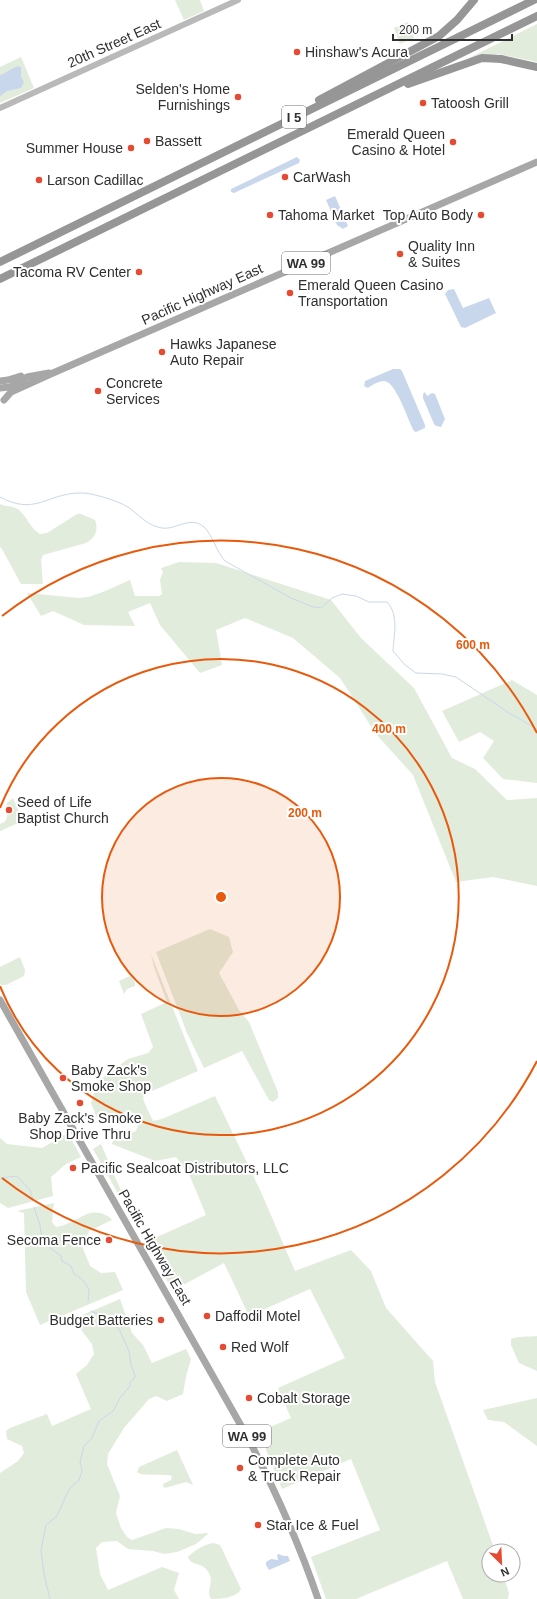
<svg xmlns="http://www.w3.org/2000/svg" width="537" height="1599" viewBox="0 0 537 1599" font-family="Arial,sans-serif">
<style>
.green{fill:#e2ecdc}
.water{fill:#c9d7ec}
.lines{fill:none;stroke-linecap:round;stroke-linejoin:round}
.stream{stroke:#c9d7ec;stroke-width:1}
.secondary{stroke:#b9b9b9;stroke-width:6}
.primary{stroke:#a7a7a7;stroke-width:7}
.motorway{stroke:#969696;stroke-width:8}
.ring{fill:none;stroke:#e8590c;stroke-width:2}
.poi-dot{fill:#e54a32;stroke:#fff;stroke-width:1.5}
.labels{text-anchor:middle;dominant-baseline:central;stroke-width:4;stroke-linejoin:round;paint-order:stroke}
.shield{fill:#fff;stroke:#6d6d6d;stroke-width:1}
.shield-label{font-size:13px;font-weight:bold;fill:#2f2f2f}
.street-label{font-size:14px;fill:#2f2f2f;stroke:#fff}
.poi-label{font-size:14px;fill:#2f2f2f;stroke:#fff;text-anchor:start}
.centre{fill:#e8590c;stroke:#fff;stroke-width:2}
.ring-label{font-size:12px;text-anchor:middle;font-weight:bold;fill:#e8590c;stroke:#fff;stroke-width:4;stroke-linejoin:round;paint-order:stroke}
</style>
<rect width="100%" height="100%" fill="#fff"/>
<g class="green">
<path d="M175,0h25l4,11 -20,9z"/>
<path d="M408,22l6,16 -14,6 -6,-16z"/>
<path d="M537,24v38l-39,-8 -29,4z"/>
<path d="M21,57l13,31 -34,15v-36z"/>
<path d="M0,504c6,3 13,1 19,6 8,7 11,18 21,24l7,-1 30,-19h4l14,6c4,10 0,18 -9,23l-43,12 -2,5 2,24h-22l-19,-35 -2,-2z"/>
<path d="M179,562l37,1 115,37 30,38 53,50 38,70 23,11 32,31 30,-2v88l-44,-9 -37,5 -43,-107 -37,-41 -36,-56 -47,-40 -48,-20 -29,12 6,35 -22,8 -40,-48 -10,-22 -22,9 7,14 -51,-1 -31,-14 -12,5 -14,-23 52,5 9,-1 15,-5 27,-12 5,16h24l3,-2 -2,-14 3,-8 -2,-4z"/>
<path d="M512,680l25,15v88l-34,-4 -20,-21 11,-17 -14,-9 -21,10 -17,-31z"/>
<path d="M13,798l10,23 -23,10v-7c11,-3 6,-13 7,-21z"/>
<path d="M210,929l19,8 4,15 -14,21 20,37 10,12 29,70v6l-5,4 -4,-2 -27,-49 -38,17 -17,-35 -31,-81z"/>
<path d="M151,954l47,117 -46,20 -9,6 1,5 9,19 9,-2 53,-23 46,96 34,79 56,-21 20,21 15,37 47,53 2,21 60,169h-6v24h14l6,18 -1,6h-45l-16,-38 -91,38h-30l-15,-42 69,-27 -29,-71 -69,30 -16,-39 -1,-16 5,-7 21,-9 -13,-30 67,-30 -35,-69 -61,27 -25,-53 -52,28 -24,-50 58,-26 -17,-41 -13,-17 -21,4 -43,-17 1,-4 23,-9 2,-6 -7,-14 -30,4 -4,3 -6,-15 6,-21 31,-23 20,-6 5,-6 -12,-33 26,-12 -13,-35z"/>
<path d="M20,957l5,13 -1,6 -18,9h-5l-1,-2v-16z"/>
<path d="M132,975l3,8v3l-8,3 -3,5 -5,-13z"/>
<path d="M68,1133l13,24 -15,7 -15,13 2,19 -45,12 -8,-5v-65l7,6 35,4z"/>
<path d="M101,1144l21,49 -2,4 -27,-48z"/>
<path d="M54,1203l-2,19 4,5c4,-1 9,-2 13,-4 12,-5 22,-15 36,-8 3,1 5,2 7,5l-23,11 -7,15 8,20 11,7 14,-1 8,18 -83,35 -14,-33 -2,-79 -7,-2z"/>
<path d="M120,1299l12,34 11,12 9,18 34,-14 5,10 -5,17 -3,18 -16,7 -11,-5 -7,3 -25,29 -16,26 -1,10 13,32 -4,17 5,15 6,9 5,3 34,-12 13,1 16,5 14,-1 -13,11 -19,8 -13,2 -11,-3 -25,-2 -11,-8 -15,1 -6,6 4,26 8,16 54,-23 17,6 -5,17 5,9h-179v-126l18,-12 6,-8 -2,-7 -15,-7 -1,-8 4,-3 37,-14 5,12 39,-17 -15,-35 11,-9 7,-11 -2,-10 -19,-25z"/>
<path d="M537,1336v35l-18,-8 -8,-18v-6c7,-3 18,-2 26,-3z"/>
<path d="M537,1398v48l-33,-24 -16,-2 -5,-10z"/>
<path d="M177,1450l16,35 -7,-3 -21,6 -2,-2v-2l8,-4 1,-4c-9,-3 -31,1 -35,-4l2,-5z"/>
<path d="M213,1543l7,2 1,2 20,42c-4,9 -21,10 -30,10 -6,-10 6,-17 -5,-30 -6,-7 -15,-3 -18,-12 5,-6 17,-13 25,-14z"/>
</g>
<g class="water">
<path d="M18,66l3,1v10l3,5 -3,6 -14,3 -7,5v-21c7,-2 11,-7 18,-9z"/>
<path d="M297,157l3,3 -1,3 -65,30 -3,-1v-3z"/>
<path d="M335,196l13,30 -5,3 -6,-4 -11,-25z"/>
<path d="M454,289l9,19 26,-10 7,15 -31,15 -4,-1 -16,-33 3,-4z"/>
<path d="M393,369h7l2,2 23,54v3l-9,4 -2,-1c-6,-10 -18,-50 -30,-50 -6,0 -12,4 -16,7l-4,-2 1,-5z"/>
<path d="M425,392l2,4 5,-3 3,1 10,25 -4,8 -5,-1 -2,-2 -11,-26v-4z"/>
<path d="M278,1554l6,2h4l2,5 -21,9 -3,-5v-3l5,-3 7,1 -1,-5z"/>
</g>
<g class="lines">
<g class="stream">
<path d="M0,497c35,19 46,-3 79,-4 12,-1 39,8 49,14 10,7 18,17 30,20 16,6 31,-13 46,0 8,7 12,24 21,34l66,37 22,9 8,1 11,-10 10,-4 14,2 13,6h18c12,13 7,32 6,49l12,14 11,8 26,1 14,3 53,36 28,16"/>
<path d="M0,1178l17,-2 13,14 3,10"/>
<path d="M34,1207l6,18 1,8 7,13 13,10 1,5 9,5 3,8 8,5 7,10 -1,13"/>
<path d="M50,1599l-6,-25 -3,-24 5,-25 11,-9 12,-27 10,-9 3,-9 -2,-9 4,-16 8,-8 7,-17 14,-10 7,-13 10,-12v-4l4,-3 1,-4 -4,-10 -2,-14 -10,-22 -15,-12 -13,-6"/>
</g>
<path class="secondary" d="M0,108l238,-108"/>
<g class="primary">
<path d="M0,381l8,-1 13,-4"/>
<path d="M0,388l10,-1 17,-10 22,-4"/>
<path d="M4,400l7,-8 42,-19 484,-211"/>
<path d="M0,1000l248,438c27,52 51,105 70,161"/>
</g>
<g class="motorway">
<path d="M408,84l74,-26 19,1 36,8"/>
<path d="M319,100l120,-64 18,-16 17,-20"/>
<path d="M0,262l534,-262"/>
<path d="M0,279l537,-263"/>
</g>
</g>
<circle cx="221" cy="897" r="119" fill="#e8590c" fill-opacity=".12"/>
<g class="ring">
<circle cx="221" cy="897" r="119"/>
<path d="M0 808A238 238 0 1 1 0 986"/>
<path d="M537 1061A356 356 0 0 1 2 1178M2 616A356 356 0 0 1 537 733"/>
</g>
<g class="poi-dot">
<circle cx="297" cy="52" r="4"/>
<circle cx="238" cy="97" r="4"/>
<circle cx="423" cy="103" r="4"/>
<circle cx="147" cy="141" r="4"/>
<circle cx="453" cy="142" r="4"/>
<circle cx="131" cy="148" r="4"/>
<circle cx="285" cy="177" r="4"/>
<circle cx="39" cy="180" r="4"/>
<circle cx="270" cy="215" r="4"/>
<circle cx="481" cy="215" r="4"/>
<circle cx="400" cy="254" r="4"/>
<circle cx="139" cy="272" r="4"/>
<circle cx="290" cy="293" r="4"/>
<circle cx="162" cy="352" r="4"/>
<circle cx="98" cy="391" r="4"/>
<circle cx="9" cy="810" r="4"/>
<circle cx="63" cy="1078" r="4"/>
<circle cx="80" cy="1103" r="4"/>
<circle cx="73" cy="1168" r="4"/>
<circle cx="109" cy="1240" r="4"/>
<circle cx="207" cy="1316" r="4"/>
<circle cx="161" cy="1320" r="4"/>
<circle cx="223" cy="1347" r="4"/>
<circle cx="249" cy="1398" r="4"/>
<circle cx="240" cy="1468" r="4"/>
<circle cx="258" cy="1525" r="4"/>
</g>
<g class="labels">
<g class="shield">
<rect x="282" y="106" width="24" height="22" rx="3"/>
<rect x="282" y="252" width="48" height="22" rx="3"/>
<rect x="223" y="1425" width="48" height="22" rx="3"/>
</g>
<g class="shield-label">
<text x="294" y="117">I 5</text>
<text x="306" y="263">WA 99</text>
<text x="247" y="1436">WA 99</text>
</g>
<g class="street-label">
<text transform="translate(114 43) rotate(-24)">20th Street East</text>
<text transform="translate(202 294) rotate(-24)">Pacific Highway East</text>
<text transform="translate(155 1247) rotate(60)">Pacific Highway East</text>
</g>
<g class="poi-label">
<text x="305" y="52">Hinshaw's Acura</text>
<text x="230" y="89" text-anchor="end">Selden's Home<tspan x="230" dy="16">Furnishings</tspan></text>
<text x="431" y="103">Tatoosh Grill</text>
<text x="445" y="134" text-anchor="end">Emerald Queen<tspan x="445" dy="16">Casino &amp; Hotel</tspan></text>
<text x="155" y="141">Bassett</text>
<text x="123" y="148" text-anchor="end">Summer House</text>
<text x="293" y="177">CarWash</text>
<text x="47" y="180">Larson Cadillac</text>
<text x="278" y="215">Tahoma Market</text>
<text x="473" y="215" text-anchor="end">Top Auto Body</text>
<text x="408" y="246">Quality Inn<tspan x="408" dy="16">&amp; Suites</tspan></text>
<text x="131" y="272" text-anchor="end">Tacoma RV Center</text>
<text x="298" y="285">Emerald Queen Casino<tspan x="298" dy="16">Transportation</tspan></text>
<text x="170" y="344">Hawks Japanese<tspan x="170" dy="16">Auto Repair</tspan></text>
<text x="106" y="383">Concrete<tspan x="106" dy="16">Services</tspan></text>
<text x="17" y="802">Seed of Life<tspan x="17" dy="16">Baptist Church</tspan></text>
<text x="71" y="1070">Baby Zack's<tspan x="71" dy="16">Smoke Shop</tspan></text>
<text x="80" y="1118" text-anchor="middle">Baby Zack's Smoke<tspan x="80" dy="16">Shop Drive Thru</tspan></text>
<text x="81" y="1168">Pacific Sealcoat Distributors, LLC</text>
<text x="101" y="1240" text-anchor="end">Secoma Fence</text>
<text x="215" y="1316">Daffodil Motel</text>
<text x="153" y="1320" text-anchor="end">Budget Batteries</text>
<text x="231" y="1347">Red Wolf</text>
<text x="257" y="1398">Cobalt Storage</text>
<text x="248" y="1460">Complete Auto<tspan x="248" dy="16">&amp; Truck Repair</tspan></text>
<text x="266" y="1525">Star Ice &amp; Fuel</text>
</g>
</g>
<circle cx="221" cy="897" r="6" class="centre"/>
<g class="ring-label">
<text x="473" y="649">600 m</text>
<text x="389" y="733">400 m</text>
<text x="305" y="817">200 m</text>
</g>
<g transform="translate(501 1563) rotate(156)"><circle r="19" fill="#ffffff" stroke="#acacac"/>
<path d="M0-3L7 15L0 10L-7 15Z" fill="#e54a32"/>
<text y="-6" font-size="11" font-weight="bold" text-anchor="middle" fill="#2f2f2f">N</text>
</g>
<path d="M393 34v6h119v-6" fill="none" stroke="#2f2f2f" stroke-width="2"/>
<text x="399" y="34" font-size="12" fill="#2f2f2f" stroke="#ffffff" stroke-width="3" paint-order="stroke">200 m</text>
</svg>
